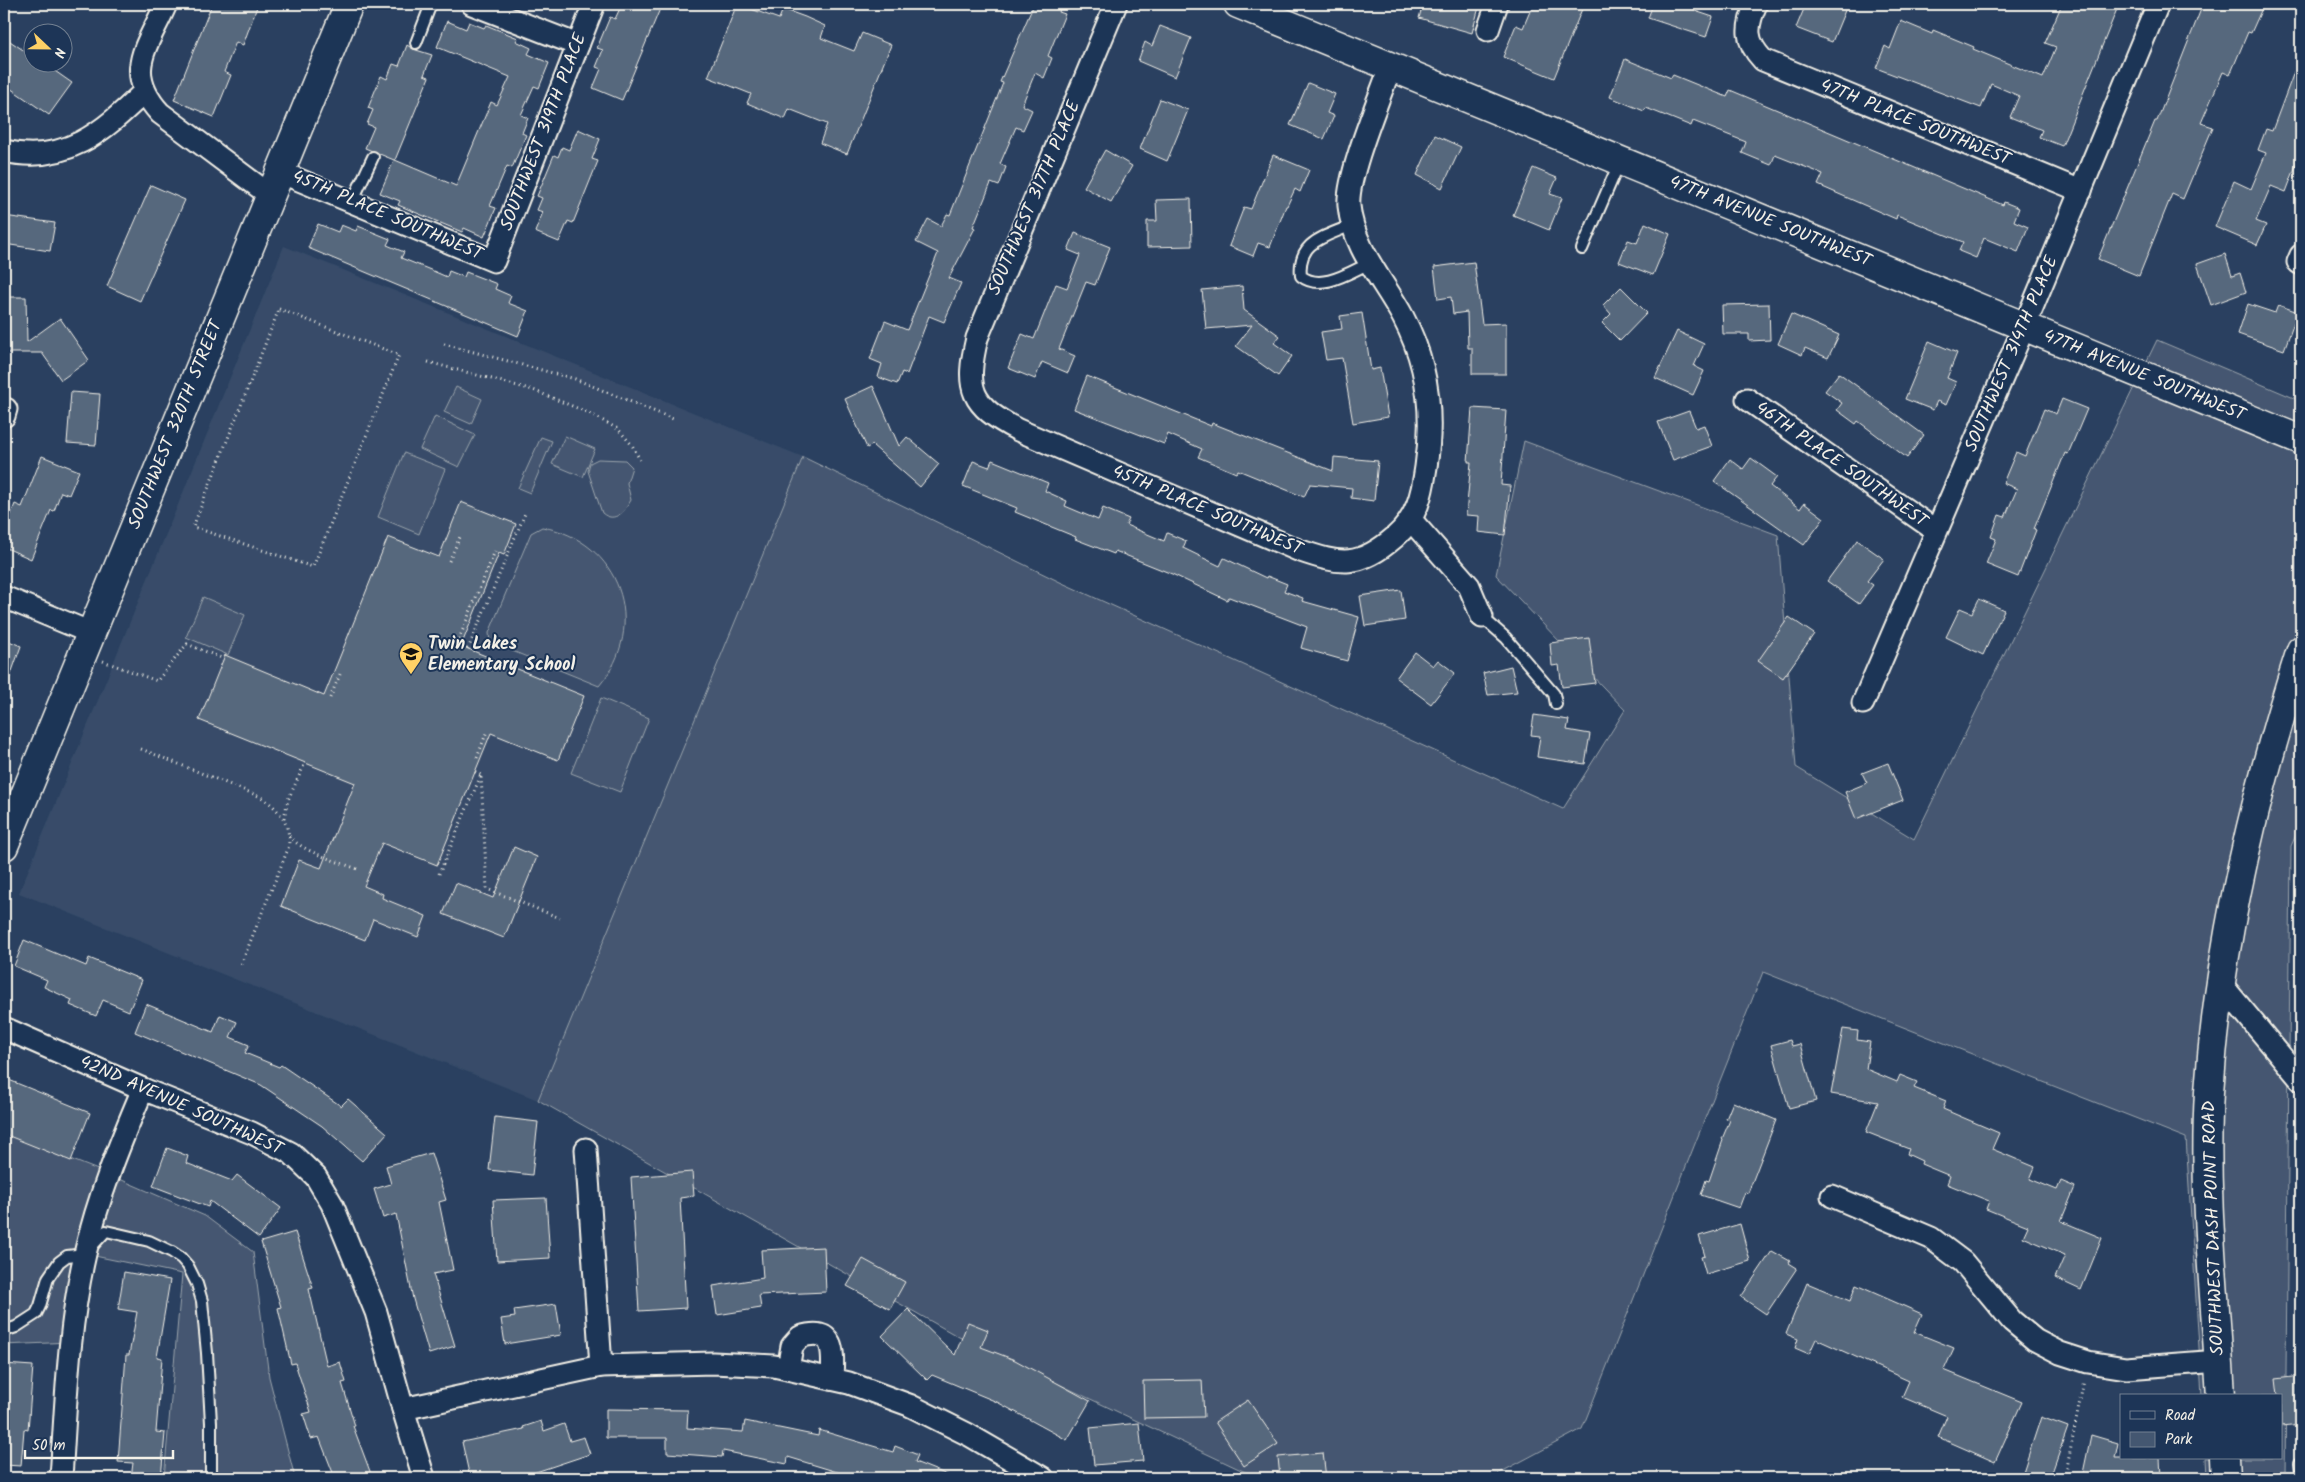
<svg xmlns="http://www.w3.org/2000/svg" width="2305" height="1482" viewBox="0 0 2305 1482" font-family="Kalam,sans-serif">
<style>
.built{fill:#374c69}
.green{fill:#445771;stroke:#9ca4ac}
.building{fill:#56677d;stroke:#f4f1e8}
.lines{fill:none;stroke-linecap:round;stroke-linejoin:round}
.lane-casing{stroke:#f4f1e8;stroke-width:14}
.street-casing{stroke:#f4f1e8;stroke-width:25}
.secondary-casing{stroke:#f4f1e8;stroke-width:31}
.path{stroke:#f4f1e8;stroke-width:3;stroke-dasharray:1 4;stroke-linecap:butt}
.lane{stroke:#1d3557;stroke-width:10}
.street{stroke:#1d3557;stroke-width:21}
.secondary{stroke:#1d3557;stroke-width:28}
.labels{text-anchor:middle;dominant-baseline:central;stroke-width:4;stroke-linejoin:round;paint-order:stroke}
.street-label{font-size:18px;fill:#f4f1e8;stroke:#1d3557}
.poi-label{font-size:18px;font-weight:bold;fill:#f4f1e8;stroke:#1d3557;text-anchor:start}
</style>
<rect width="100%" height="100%" fill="#2a4060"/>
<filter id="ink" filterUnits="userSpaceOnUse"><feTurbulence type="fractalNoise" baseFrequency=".02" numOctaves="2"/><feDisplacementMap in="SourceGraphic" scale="10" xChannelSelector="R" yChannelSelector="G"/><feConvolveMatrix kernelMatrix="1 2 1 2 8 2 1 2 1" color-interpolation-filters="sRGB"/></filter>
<g filter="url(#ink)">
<path class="built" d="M284,246l519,211 -265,643 -519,-207z"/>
<g class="green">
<path d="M2157,340l144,61v423l-10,22 -6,632h-78l-1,-20h75v-62h-79l-16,-258 -423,-166 -181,457 -92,49h-232l-299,-141 -421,-237 265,-643 257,125 503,227 62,-99 -129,-135 28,-134 254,94 18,232 118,72z"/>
<path d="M456,387l26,12 -11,25 -27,-12z"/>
<path d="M435,416l40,19 -16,32 -39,-18z"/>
<path d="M565,436l30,13 -12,28 -31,-13z"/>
<path d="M541,437l11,4 -22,52 -12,-5z"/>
<path d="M404,453l41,16 -26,65 -41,-17z"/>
<path d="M598,459l27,1 7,7 -5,16 4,17c-6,11 -16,24 -29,13l-14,-42 2,-8z"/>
<path d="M542,527c78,13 108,99 57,159l-109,-44 -1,-9 42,-100z"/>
<path d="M203,597l42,18 -17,40 -42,-18z"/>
<path d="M601,698l48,20 -29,74 -49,-19z"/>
<path d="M4,1133l104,41 97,42 48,36 16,125 26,101h-131l18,-204 -97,-20 -14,88 -67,3z"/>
</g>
<g class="building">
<path d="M212,4h46l-15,41 -7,-3 -12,30 7,3 -17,42 -40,-17z"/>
<path d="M622,4h40l-40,96 -29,-12 8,-19 -5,-2 7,-17 -6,-2 13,-31 5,2z"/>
<path d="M737,4l42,15 4,-10 22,8 20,9 -4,12 33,13 8,-18 29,12 -44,109 -27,-11 7,-19 -38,-15 -4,10 -38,-16 4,-9 -43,-17z"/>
<path d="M1034,4h28l-3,8 6,2 -17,42 4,2 -8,20 -9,-5 -13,32 10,5 -9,20 -7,-3 -16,37 6,3 -7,19 -8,-3 -18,44 2,1 -26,50 12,5 -17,39 -15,-6 -22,58 -5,-2 -5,12 -19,-7 4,-13 -12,-5 15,-38 22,9 31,-77 -22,-11 12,-23 13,7 6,-12 3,1 53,-132 -3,-1z"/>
<path d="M1423,4h45l11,3 -7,26 -53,-15z"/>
<path d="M1533,4h51l-30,74 -51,-21 13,-32 7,3z"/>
<path d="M1653,4h45l-3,7 18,6 -7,20 -58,-19z"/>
<path d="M1806,4h28l12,4 -14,34 -36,-14z"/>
<path d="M2062,4h57l-57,142 -23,-9 3,-7 -32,-13 9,-21 -28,-12 -10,24 -105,-40 9,-22 5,3 11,-28 31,13 1,-4 41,17 -1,2 70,29 13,-31 -11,-4z"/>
<path d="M2203,4h61l-13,29 -3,-1 -18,43 -7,-3 -22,51 12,4 -30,72 -11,-5 -33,82 -41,-17 57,-138h2z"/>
<path d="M447,21l19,8 3,-7 15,6 2,-3 32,13 -2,3 15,7 -3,6 21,9 -10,25 -5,-2 -13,29 7,3 -6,15 4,2 -14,33 -5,-2 -17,40 6,2 -12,29 -20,-9 -2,4 -64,-27 2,-4 -20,-8 14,-33 -29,-12 9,-21 -7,-3 6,-14 -5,-2 13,-32 6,3 6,-15 6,2 8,-21 6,4 19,6 -8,20 5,2 -34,83 61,26 35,-84 6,3 13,-28 -73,-30z"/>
<path d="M1160,26l31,12 -16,39 -37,-16 7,-19 7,4z"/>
<path d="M4,37l28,19v6h10l30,21 -23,32 -45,-31z"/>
<path d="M2300,56l1,96 -15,40 -15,-6 -15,35 10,4 -9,20 -42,-18 19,-46 17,8 15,-36 -8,-3 8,-21 6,2z"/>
<path d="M1625,59l46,19 2,-3 54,22 3,-7 273,115 1,-3 15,6 -5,13 14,6 -10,25 -34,-14 -8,20 -17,-7 4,-9 -66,-27 -1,4 -78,-34 5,-11 -48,-19 -4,10 -29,-12 4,-11 -53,-21 -2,5 -45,-18 -2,3 -34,-14z"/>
<path d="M1308,83l27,11 -8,19 7,3 -10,23 -34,-14z"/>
<path d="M1160,99l28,11 -21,51 -27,-12z"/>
<path d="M578,129l22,10 -8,20 6,2 -25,62 -5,-2 -9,21 -24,-10 8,-20 -6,-2 5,-12 -5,-2 17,-41 4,2 4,-10 7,3z"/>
<path d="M1435,135l26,12 -19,41 -25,-13z"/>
<path d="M1105,150l27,16 -21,36 -27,-15z"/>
<path d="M1273,155l36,15 -9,22 -5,-3 -8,17h-1l-16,41 -12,-4 -5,13 -24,-10 15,-39 7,2z"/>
<path d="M1533,168l24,10 -7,16 12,4 -13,32 -36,-15z"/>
<path d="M151,185l34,15 -45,101 -33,-15z"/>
<path d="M1191,199l1,47 -45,1v-26h10l-1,-21z"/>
<path d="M4,216l51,7 -5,28 -46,-7z"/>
<path d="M1645,223l25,11 -17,41 -34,-13 9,-22 9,3z"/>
<path d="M318,224l20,8 3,-7 15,6 2,-5 32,13 -3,6 17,7 -3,6 32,13 14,6 2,-6 15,6 2,-5 31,12 -2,5 16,7 -3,7 20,8 -10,25 -210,-88z"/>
<path d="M1075,233l35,14 -15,38 -9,-3 -27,67 16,7 -7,17 -26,-11 -7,17 -27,-11 14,-34 12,5 22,-55 11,4 13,-33 -12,-5z"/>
<path d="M2225,254l7,22 8,-3 6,19 -35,13 -14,-41z"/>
<path d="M1474,262l8,62 24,-1v51h-34v-26h-4l-1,-36 -14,2 -2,-17 -13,2 -4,-32z"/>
<path d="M1242,286l2,24 36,26 -6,7 18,13 -14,20 -42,-30 16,-21 -46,4 -4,-39z"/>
<path d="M1621,287l26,26 -27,28 -18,-18 9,-9 -8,-9z"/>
<path d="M4,297h22l1,45 33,-24 29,42 -28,20 -19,-27h-38z"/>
<path d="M1769,304l1,36 -21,1v-7h-26l-1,-29z"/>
<path d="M2248,304l27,9 3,-8 20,7 -14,38 -46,-16z"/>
<path d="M1362,313l9,57 9,-2 8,49 -35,6 -11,-65 -16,2 -5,-28 21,-3 -2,-13z"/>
<path d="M1791,314l48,21 -11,23 -23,-10 -3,7 -24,-11z"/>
<path d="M1677,331l27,13 -10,22 10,5 -11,24 -38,-17z"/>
<path d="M1929,341l28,12 -10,25 9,4 -10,23 -9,-4 -4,9 -28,-11z"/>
<path d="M1839,373l85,62 -17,23 -49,-37 -2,3 -19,-14 5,-7 -17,-12z"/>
<path d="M1087,376l124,50 1,-3 121,48 1,-14 44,4 -4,40 -23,-3 1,-10 -42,-4 -6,13 -66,-27 -2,3 -38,-16 4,-8 -34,-15 -4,10 -90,-35z"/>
<path d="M873,386l26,60 8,-9 32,27 -19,23 -48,-42 -5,3 -22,-49z"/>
<path d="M71,392l29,2 -4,51 -29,-2z"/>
<path d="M2062,399l25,10 -19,45 -3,-1 -31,76 2,1 -18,47 -32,-13 10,-25 -5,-2 8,-22 6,2 12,-28 -14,-6 13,-31 9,4 19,-47 12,5z"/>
<path d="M1472,408l34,2 -5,75 9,1 -5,49 -27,-3 1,-16 -13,-1 5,-53h-3z"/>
<path d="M1689,411l7,17 8,-3 8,21 -39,14 -15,-38z"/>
<path d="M42,456l37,15 -10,24 -8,-3 -7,19 -3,-1 -20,49 -27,-12v-15l11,-28 7,3z"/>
<path d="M1751,458l26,19 -7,9 30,23 4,-6 20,15 -20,27 -90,-64 16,-22 13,10z"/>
<path d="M992,460l56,23 -3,8 22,10 -2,5 33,14 5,-12 26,11 -3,6 38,16 3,-8 19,8 -3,7 37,18 4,-8 42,20 1,-2 20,8 -3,7 19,7 -1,3 57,16 -12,44 -46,-13 6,-21 -78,-30 -2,3 -55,-26 -57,-23 -1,3 -39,-15 1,-2 -61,-25 2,-4 -54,-22 10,-25 16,6z"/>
<path d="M461,502l55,22 -12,31 -5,-2 -38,93 123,50 -26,64 -67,-27 -54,132 -55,-22 -18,43 19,8 -1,4 44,18 -8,21 -45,-18 -8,21 -84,-34 18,-46 22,8 34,-85 -156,-63 26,-65 99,41 64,-159 51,20z"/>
<path d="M1857,540l27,19 -17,22 6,4 -14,19 -32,-23z"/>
<path d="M1401,590l4,30 -40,6 -5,-30z"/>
<path d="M1979,599l25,11 -21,45 -37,-18 14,-29 12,5z"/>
<path d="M1789,617l25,17 -31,44 -25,-17z"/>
<path d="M1589,638l6,45 -33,4 -3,-22 -7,1 -2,-23z"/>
<path d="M4,639l17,7 -15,42h-2z"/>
<path d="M1415,652l18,14 5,-6 17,13 -24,31 -35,-26z"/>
<path d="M1511,666l6,26 -29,3 -5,-22z"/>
<path d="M1534,715l35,5 -2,10 23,4 -5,30 -48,-7 3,-21 -9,-1z"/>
<path d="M1888,763l15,37 -47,19 -11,-27 22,-9 -5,-10z"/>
<path d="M514,847l23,10 -33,81 -61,-24 13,-31 37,15z"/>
<path d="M24,940l62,26 3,-8 53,22 -13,31 -26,-11 -7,16 -26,-11 2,-5 -28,-13 3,-7 -33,-14z"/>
<path d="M146,1004l67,28 7,-17 17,7 -7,15 19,8 -4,8 34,14 2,-2 60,41 7,-7 39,34 -25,28 -40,-35 -61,-41 -126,-53z"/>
<path d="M1843,1029l15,2 -1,9 13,2 -4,27 31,13 3,-7 17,7 -3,6 32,13 -3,8 56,24 -7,16 43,18 -5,12 27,11 4,-9 14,6 -14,34 41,17 -21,52 -26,-12 10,-23 -42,-18 5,-11 -42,-17 3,-8 -42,-17 3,-8 -29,-12 1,-3 -15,-7 2,-5 -43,-17 12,-30 -47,-8z"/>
<path d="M1790,1040l2,6 8,-2 16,57 -27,7 -18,-63z"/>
<path d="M4,1078l86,35 -19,48 -67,-27z"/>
<path d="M1733,1102l43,18 -28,73 -3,-1 -6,16 -38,-13 5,-15 3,1 14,-41 -1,-1 8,-19 -4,-1z"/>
<path d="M495,1117l43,5 -6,53 -43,-5z"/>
<path d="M167,1148l21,8 -2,7 46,18 5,-6 44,33 -22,30 -49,-37 -2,6 -55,-21z"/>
<path d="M431,1153l15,47 -7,2 14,68 -20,4 22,72 -26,8 -16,-55 -17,-85 -13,4 -9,-29 17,-5 -5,-18z"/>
<path d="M692,1172l2,24 -14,2 6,110 -47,3 -8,-134z"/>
<path d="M546,1198l4,60 -53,3 -4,-61z"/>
<path d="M1740,1224l10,37 -44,13 -5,-17 4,-1 -6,-20z"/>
<path d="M295,1232l18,56 -4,1 18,77 13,-4 6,20 -4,1 13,43h-2l18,48 -12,4h-24l-16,-41 -8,2 -8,-25 8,-2 -16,-49 -4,1 -13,-56 3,-1 -20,-65z"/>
<path d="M824,1247l2,45 -67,3 2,13 -44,7 -4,-29 50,-8 -2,-28z"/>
<path d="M1772,1251l18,10 -1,2 8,5 -31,46 -25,-17z"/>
<path d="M863,1259l42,23 -15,27 -43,-23z"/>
<path d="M124,1272l46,8 -13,77 5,1 -6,74 9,1 -4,45h-30l2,-15 -15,-1 8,-107h3l8,-43 -19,-3z"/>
<path d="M1807,1283l43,18 6,-16 66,29 -8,18 40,16 -10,22 78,32 -27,60 -57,-25 9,-21 -45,-19 7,-16 -93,-42 -7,15 -14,-6 3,-9 -12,-5z"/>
<path d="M556,1304l5,31 -56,9 -4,-25 14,-2 -1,-7z"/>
<path d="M908,1309l47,46 13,-33 20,8 -7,17 34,13 75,41 -23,39 -70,-38 -65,-27 -5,5 -45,-44z"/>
<path d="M4,1364l29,2 -5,64 -4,-1 -3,37 -17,-1z"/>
<path d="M2301,1376v48l-20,2v-30h-4l-2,-17z"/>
<path d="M1202,1380l2,37 -60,1 -1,-37z"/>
<path d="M1248,1400l30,44 -34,22 -29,-44z"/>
<path d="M606,1409l82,1 -1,18 56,4 2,-11 73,15 1,-6 74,22 2,-6 23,9 -3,7 40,16h-98l-69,-21 -1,7 -64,-13 -1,6 -55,-4v-15h-61z"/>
<path d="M2041,1417l27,10 -18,51h-29z"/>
<path d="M541,1421l3,10 20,-7 6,17 14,-4 6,17 -57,19 -28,5h-35l-8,-36 62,-13 -1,-2z"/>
<path d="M1139,1423l4,38 -49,4 -4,-37z"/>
<path d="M2091,1435l27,8 -3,15h45l1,20h-79z"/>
<path d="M1323,1453l3,25h-46l-2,-21z"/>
</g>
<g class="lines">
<g class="lane-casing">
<g id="lane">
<path d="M416,43l15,-39"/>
<path d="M352,202l21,-45"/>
<path d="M1352,225c-27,12 -55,16 -51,51 20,16 49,-4 69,-13"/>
<path d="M1582,249l38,-88"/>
<path d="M1482,617l24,21 48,56 2,10"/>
<path d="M4,1331l12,-4 20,-13 4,-8 8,-28 11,-16 8,-6 18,-2 21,-23 43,10 23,11 9,6 7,8 9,18 5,17 5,52 4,70v55"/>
<path d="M2300,1463l1,8"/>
</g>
</g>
<g class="street-casing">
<g id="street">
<path d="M166,4c-18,42 -44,67 -6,109l111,83"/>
<path d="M472,4l106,41"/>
<path d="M1116,4l-139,334c-12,51 -7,67 41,92l280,120c43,15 61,18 97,-13 22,-19 27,-42 31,-70 8,-53 2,-103 -23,-150 -19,-36 -50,-69 -54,-111 -3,-29 31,-109 42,-141"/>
<path d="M1756,4c-10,23 -11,37 7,56l318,131"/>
<path d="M1488,30l9,-26"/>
<path d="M4,151c61,14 99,-19 140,-59"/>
<path d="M280,172l214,89 100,-257"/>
<path d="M2301,255l-3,7 3,2"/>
<path d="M1747,399l188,131"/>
<path d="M4,416l2,-7"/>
<path d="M1411,520l58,66 13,31"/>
<path d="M4,597l87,36"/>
<path d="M1863,703l161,-376 134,-323"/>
<path d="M2222,985l79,95"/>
<path d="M4,1028l139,61 109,44 39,20 25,24 16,27 44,108 27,97 198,-43 112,-3 61,3 75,17 60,22 60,30 74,43"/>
<path d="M586,1149l15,217"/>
<path d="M1832,1196l99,42 32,24 49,59 23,19 25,13 28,9 38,6 93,-7"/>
<path d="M788,1369l4,-23 8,-9c37,-12 33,18 32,42"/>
<path d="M403,1409l21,69"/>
<path d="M61,1478c5,-74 7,-150 24,-224 13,-57 35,-111 58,-165"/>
</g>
</g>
<g class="secondary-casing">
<g id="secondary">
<path d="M1238,4l1063,436"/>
<path d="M4,846l345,-842"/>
<path d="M2221,1396c-6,-101 -18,-203 -12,-304 10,-147 47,-303 92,-442"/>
<path d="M2225,1458l1,20"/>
</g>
</g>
<g class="path">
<path d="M279,309l120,46 -86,212 -120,-40z"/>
<path d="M444,344l131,35 98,40"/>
<path d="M428,362l105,28 56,23 29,16 14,16 8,15"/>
<path d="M449,561l11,-24"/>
<path d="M457,644l38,-93"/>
<path d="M468,649l58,-138"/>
<path d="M103,661l54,20 30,-37 37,15"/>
<path d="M330,698l11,-26"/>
<path d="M141,749l120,48c18,11 32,30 27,52l-48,118"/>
<path d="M477,758l10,-27"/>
<path d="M475,772l6,3"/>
<path d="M284,818l4,-18 17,-37"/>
<path d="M289,836c13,16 51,26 71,34"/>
<path d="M439,874l42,-99 6,114 73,29"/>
<path d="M2065,1478l19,-98"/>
</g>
<use href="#lane" class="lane"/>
<use href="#street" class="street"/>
<use href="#secondary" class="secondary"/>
</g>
</g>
<defs>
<g id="school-pin" transform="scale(1.25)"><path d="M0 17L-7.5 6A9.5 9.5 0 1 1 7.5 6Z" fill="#ffd166" stroke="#1d3557"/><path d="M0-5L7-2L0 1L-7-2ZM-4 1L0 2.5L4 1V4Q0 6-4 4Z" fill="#111"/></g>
</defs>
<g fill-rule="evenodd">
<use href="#school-pin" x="411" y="654"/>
</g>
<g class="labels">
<g class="street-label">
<text transform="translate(1915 123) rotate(22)">47TH PLACE SOUTHWEST</text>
<text transform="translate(544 132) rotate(-69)">SOUTHWEST 319TH PLACE</text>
<text transform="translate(1035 198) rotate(-67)">SOUTHWEST 317TH PLACE</text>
<text transform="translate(387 216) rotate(23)">45TH PLACE SOUTHWEST</text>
<text transform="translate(1770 222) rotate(22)">47TH AVENUE SOUTHWEST</text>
<text transform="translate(2012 354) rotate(-67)">SOUTHWEST 314TH PLACE</text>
<text transform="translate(2144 376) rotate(22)">47TH AVENUE SOUTHWEST</text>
<text transform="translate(176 425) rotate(-68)">SOUTHWEST 320TH STREET</text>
<text transform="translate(1841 465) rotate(35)">46TH PLACE SOUTHWEST</text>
<text transform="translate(1207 511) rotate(23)">45TH PLACE SOUTHWEST</text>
<text transform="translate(181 1106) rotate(24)">42ND AVENUE SOUTHWEST</text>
<text transform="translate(2214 1228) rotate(-92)">SOUTHWEST DASH POINT ROAD</text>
</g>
<g class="poi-label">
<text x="428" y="644">Twin Lakes<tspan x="428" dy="21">Elementary School</tspan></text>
</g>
</g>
<rect width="2305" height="1482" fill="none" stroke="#1d3557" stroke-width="20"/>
<rect x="10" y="10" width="2285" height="1462" fill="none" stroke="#f4f1e8" stroke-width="2" filter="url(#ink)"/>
<rect x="2120" y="1394" width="162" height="65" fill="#1d3557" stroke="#738091"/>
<rect x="2130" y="1411" width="25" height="8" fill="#1d3557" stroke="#738091"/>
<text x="2165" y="1420" font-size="15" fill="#f4f1e8">Road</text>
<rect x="2130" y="1432" width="25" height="15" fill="#445771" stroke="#738091"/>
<text x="2165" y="1444" font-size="15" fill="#f4f1e8">Park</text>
<g transform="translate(48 48) rotate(112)"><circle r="24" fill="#1d3557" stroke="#738091"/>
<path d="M0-4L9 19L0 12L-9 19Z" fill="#ffd166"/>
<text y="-8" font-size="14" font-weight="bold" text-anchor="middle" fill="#f4f1e8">N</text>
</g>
<path d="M25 1450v8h148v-8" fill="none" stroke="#f4f1e8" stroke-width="2.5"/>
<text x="32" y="1450" font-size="15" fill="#f4f1e8" stroke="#1d3557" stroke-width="4" paint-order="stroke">50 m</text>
</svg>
